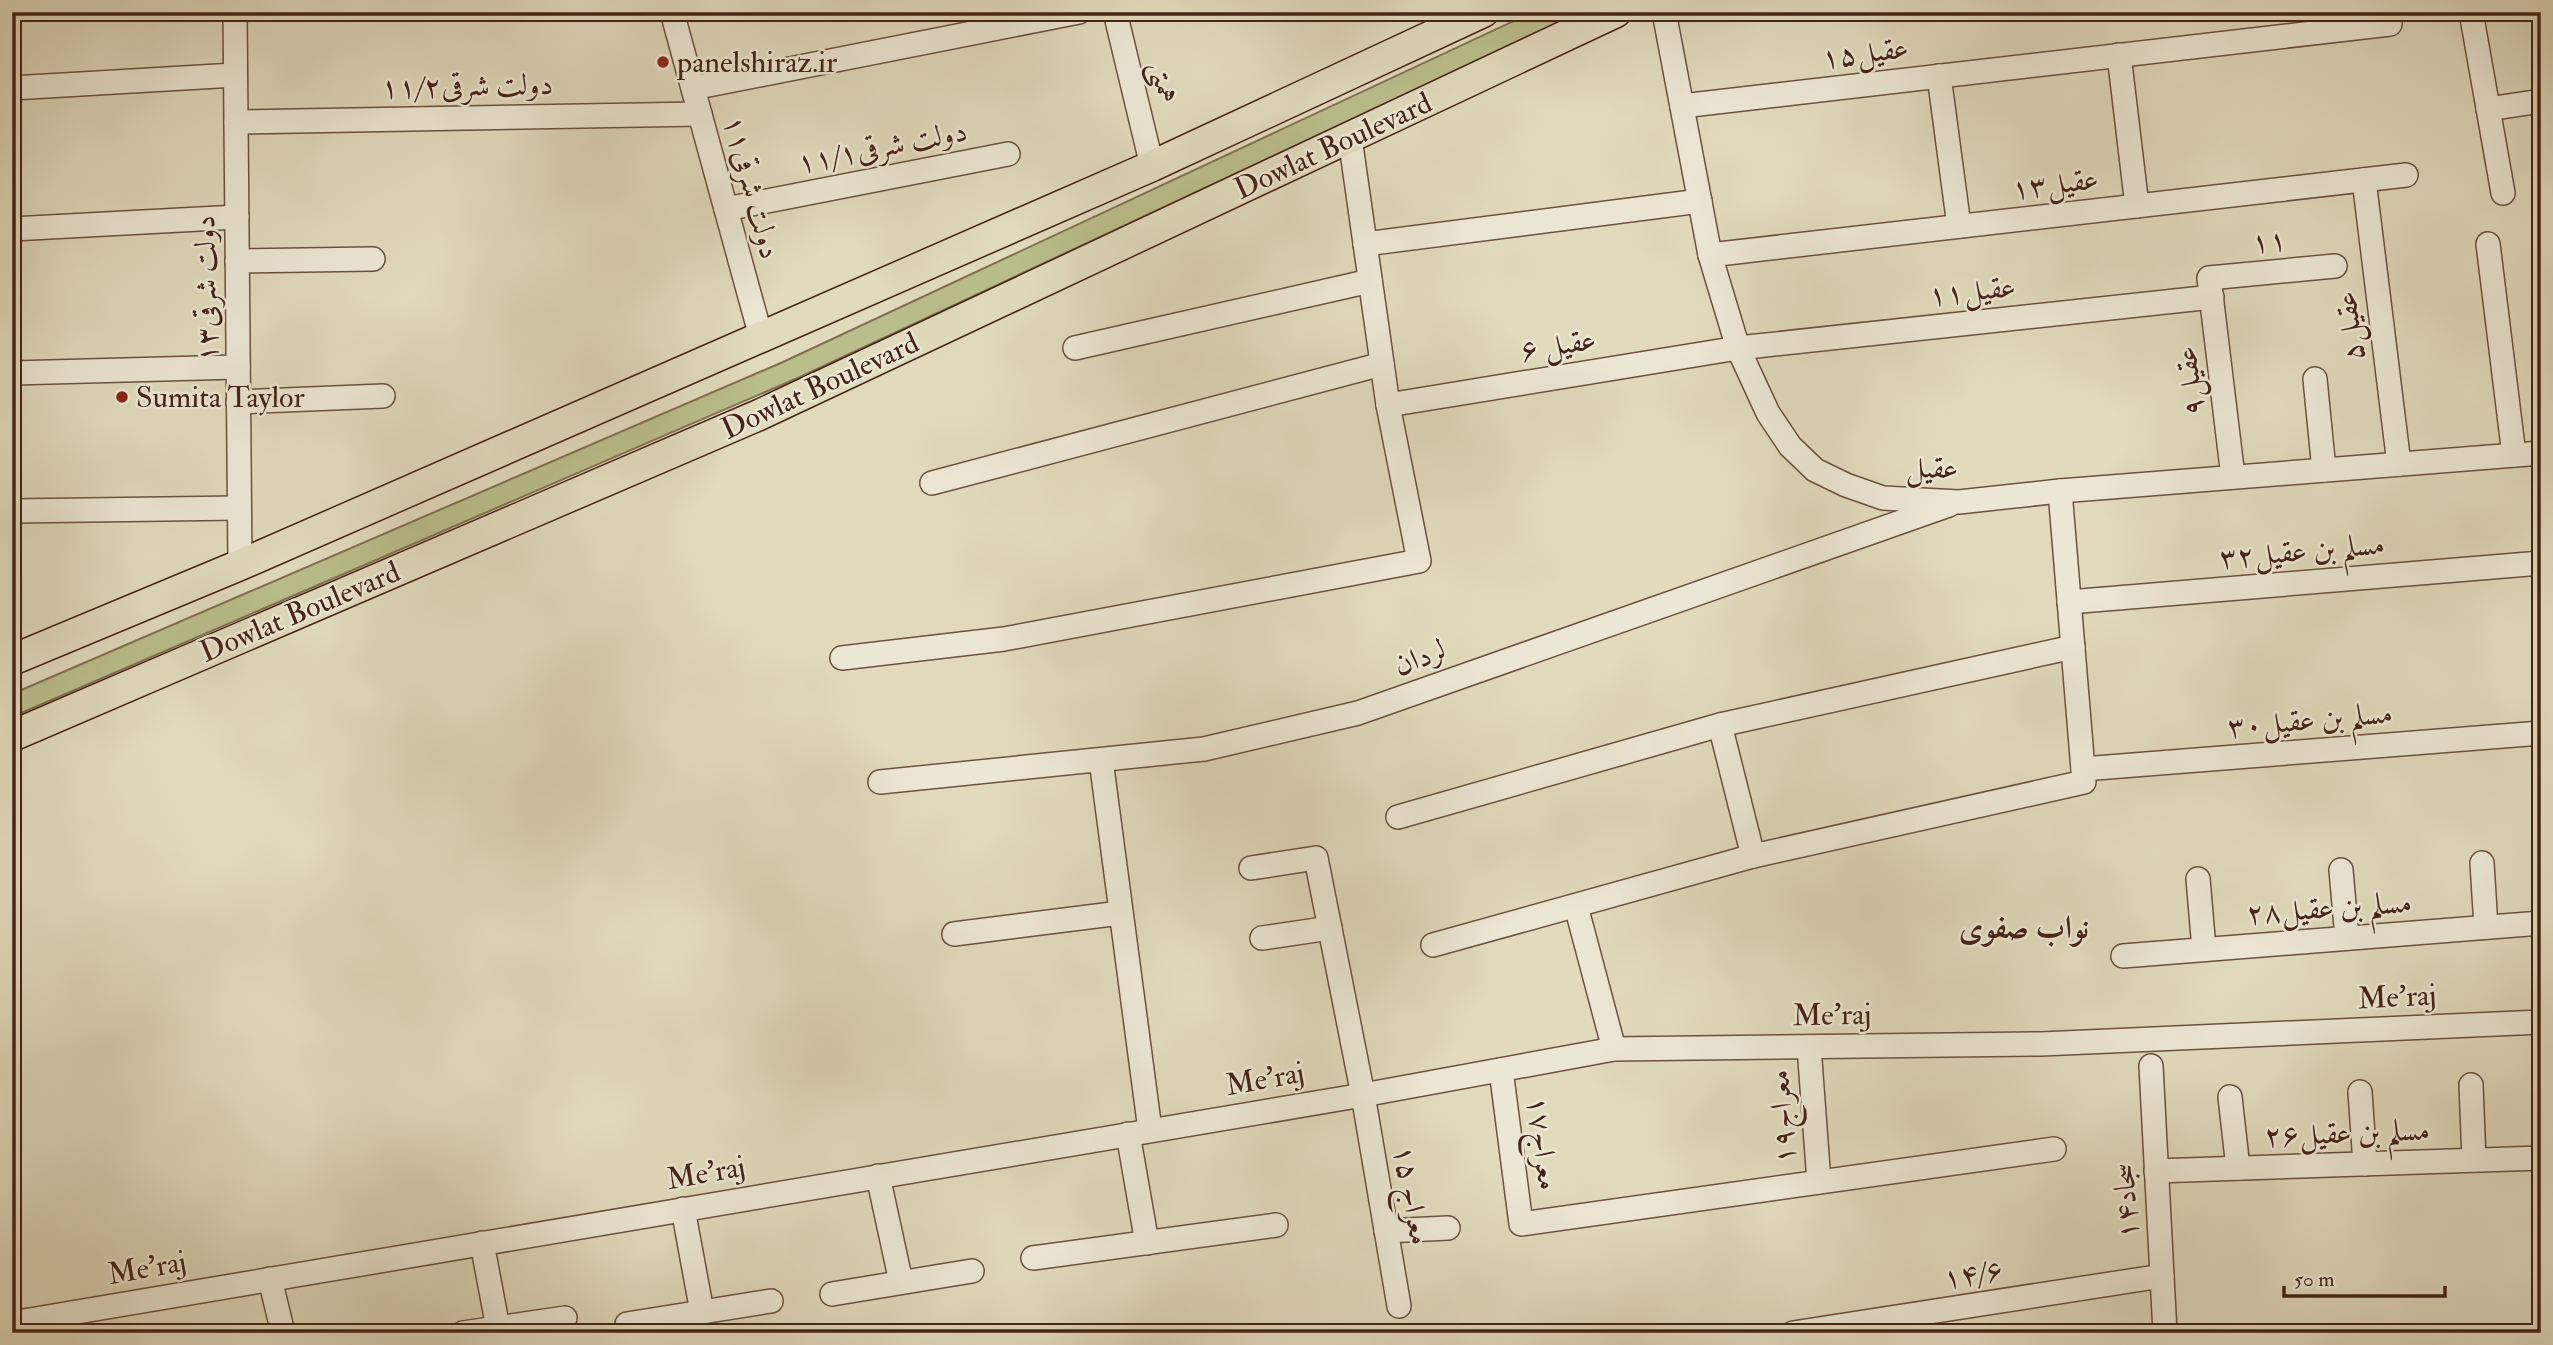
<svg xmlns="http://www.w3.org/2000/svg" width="2553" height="1345" viewBox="0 0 2553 1345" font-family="'IM FELL Double Pica',Amiri,serif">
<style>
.green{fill:#babd8c;stroke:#807050;stroke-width:2}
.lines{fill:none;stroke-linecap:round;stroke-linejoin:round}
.minor-casing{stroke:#6c513f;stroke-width:26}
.major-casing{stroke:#452315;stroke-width:33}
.minor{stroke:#ece7d4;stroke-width:23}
.major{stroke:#e1dabd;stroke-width:30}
.poi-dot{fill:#8f2418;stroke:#ece7d4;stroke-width:2.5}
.labels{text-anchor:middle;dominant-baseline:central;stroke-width:5;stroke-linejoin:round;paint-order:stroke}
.street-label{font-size:30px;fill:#452315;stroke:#ece7d4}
.poi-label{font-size:30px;fill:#452315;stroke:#ece7d4;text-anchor:start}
.neighbourhood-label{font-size:32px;font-weight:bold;fill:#452315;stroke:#ece7d4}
</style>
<rect width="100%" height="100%" fill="#e1dabd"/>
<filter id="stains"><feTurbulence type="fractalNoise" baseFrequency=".00286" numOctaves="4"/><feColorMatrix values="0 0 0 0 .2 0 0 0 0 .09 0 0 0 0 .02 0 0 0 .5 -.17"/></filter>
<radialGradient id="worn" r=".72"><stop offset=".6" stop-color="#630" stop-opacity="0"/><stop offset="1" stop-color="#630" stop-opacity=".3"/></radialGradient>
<path class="green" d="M1533,12h49l-782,365 -788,340v-23l771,-332z"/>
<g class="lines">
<g class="minor-casing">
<g id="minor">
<path d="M235,12l5,553"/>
<path d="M672,12l89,325"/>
<path d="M1115,12l37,154"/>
<path d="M1664,12l46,243 28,93 30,65 22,33 25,24 31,15 37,13 76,4 101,-11 481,-38"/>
<path d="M2471,12l32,181"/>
<path d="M2119,55l18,151"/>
<path d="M1939,76l20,150"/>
<path d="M12,88l223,-13"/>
<path d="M693,88l386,-76"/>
<path d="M1682,106l708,-82"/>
<path d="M2488,109l53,-8"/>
<path d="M236,122l464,-8"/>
<path d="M2364,180l35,284"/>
<path d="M726,209l282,-55"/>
<path d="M12,229l225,-12"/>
<path d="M1365,244l335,-43"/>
<path d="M2488,244l26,211"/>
<path d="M1710,255l696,-80"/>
<path d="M237,261l136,-2"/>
<path d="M1075,348l295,-67"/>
<path d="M12,373l226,-6"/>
<path d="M2315,379l9,91"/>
<path d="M238,402l145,-6"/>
<path d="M1388,405l350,-57 474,-51"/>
<path d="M2233,477l-24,-199 126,-12"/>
<path d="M932,483l450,-119"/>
<path d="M12,511l227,-3"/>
<path d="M2069,602l472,-39"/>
<path d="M842,658l162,-19 415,-78 -31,-156 -38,-267"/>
<path d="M1720,725l33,131"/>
<path d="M1101,760l49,370"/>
<path d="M2083,769l458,-36"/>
<path d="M880,782l324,-33 154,-36 591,-208"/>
<path d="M1398,817l322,-92 353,-78"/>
<path d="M2482,863l4,64"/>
<path d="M1251,868l65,-10 47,237 36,211"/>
<path d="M2341,870l6,68"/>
<path d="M2198,879l6,70"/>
<path d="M1576,906l38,143"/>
<path d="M954,934l166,-21"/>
<path d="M1262,938l68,-10"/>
<path d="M1433,945l320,-89 331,-74 -24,-291"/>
<path d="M2123,956l418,-33"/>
<path d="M1809,1047l10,135"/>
<path d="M2151,1066l14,267"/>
<path d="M1501,1070l20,154 533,-75"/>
<path d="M2471,1085l3,75"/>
<path d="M2360,1092l5,72"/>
<path d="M2230,1097l8,71"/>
<path d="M1128,1134l19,109"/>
<path d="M2156,1171l385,-13"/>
<path d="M878,1176l23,106"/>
<path d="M683,1209l19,103"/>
<path d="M1386,1231l62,-3"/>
<path d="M482,1243l16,85"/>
<path d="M1033,1258l243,-33"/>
<path d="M270,1279l13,54"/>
<path d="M832,1294l140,-23"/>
<path d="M12,1323l1351,-228 251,-46 427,-5 500,-22"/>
<path d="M627,1324l144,-23"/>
<path d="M463,1333l102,-15"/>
<path d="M1793,1333l369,-57"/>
</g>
</g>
<g class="major-casing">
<g id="major">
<path d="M12,660l228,-95 912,-399 331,-154"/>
<path d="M12,736l747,-321 857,-403"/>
</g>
</g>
<use href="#minor" class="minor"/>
<use href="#major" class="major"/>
</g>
<g class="poi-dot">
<circle cx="663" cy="62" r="7"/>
<circle cx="122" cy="397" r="7"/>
</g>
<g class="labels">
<g class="street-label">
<text transform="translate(1865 53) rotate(-7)">عقیل۱۵</text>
<text transform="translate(1164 82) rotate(76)">همتی</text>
<text transform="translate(467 86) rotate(-1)">۱۱/۲دولت شرقی</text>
<text transform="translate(1333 146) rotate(-25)">Dowlat Boulevard</text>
<text transform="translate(882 147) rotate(-11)">۱۱/۱دولت شرقی</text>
<text transform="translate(2055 184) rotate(-7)">عقیل۱۳</text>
<text transform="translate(752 187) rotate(75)">۱۱دولت شرقی</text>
<text transform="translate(2269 241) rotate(-5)">۱۱</text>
<text transform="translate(206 289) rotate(-91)">۱۳دولت شرقی</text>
<text transform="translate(1972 291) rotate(-6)">عقیل۱۱</text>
<text transform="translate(2350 326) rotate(-97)">عقیل۵</text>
<text transform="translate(1558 345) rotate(-9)">عقیل ۶</text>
<text transform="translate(2190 381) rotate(-97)">عقیل۹</text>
<text transform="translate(820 386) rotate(-25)">Dowlat Boulevard</text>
<text transform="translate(1932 468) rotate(1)">عقیل</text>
<text transform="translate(2302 551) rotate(-5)">مسلم بن عقیل۳۲</text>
<text transform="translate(300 612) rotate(-23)">Dowlat Boulevard</text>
<text transform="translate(1420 658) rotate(-19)">لردان</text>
<text transform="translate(2310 720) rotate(-5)">مسلم بن عقیل۳۰</text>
<text transform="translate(2329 908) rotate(-4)">مسلم بن عقیل۲۸</text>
<text transform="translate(2397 997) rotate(-3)">Me'raj</text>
<text transform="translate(1832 1015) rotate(-1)">Me'raj</text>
<text transform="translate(1265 1079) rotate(-10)">Me'raj</text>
<text transform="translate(1782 1117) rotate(-94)">معراج۱۹</text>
<text transform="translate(2347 1133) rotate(-2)">مسلم بن عقیل۲۶</text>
<text transform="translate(1543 1143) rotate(83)">معراج۱۷</text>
<text transform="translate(706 1173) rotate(-10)">Me'raj</text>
<text transform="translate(1412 1195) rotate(80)">معراج ۱۵</text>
<text transform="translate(2126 1201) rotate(-93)">۱۴سجاد</text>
<text transform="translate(147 1268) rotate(-10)">Me'raj</text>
<text transform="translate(1973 1274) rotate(-9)">۱۴/۶</text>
</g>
<g class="poi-label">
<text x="677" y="62">panelshiraz.ir</text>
<text x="136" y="397">Sumita Taylor</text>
</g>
<g class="neighbourhood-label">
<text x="2024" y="928">نواب صفوی</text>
</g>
</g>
<rect width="2553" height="1345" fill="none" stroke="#e1dabd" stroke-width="42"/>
<rect x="14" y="14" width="2525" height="1317" fill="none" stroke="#452315" stroke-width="3.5"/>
<rect x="21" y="21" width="2511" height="1303" fill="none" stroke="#452315" stroke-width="2"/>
<path d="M2284 1286v10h161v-10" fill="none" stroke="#452315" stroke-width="3.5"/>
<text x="2294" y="1286" font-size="21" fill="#452315" stroke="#ece7d4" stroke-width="5" paint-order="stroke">50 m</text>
<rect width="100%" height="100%" filter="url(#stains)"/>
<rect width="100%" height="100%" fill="url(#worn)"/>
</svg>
